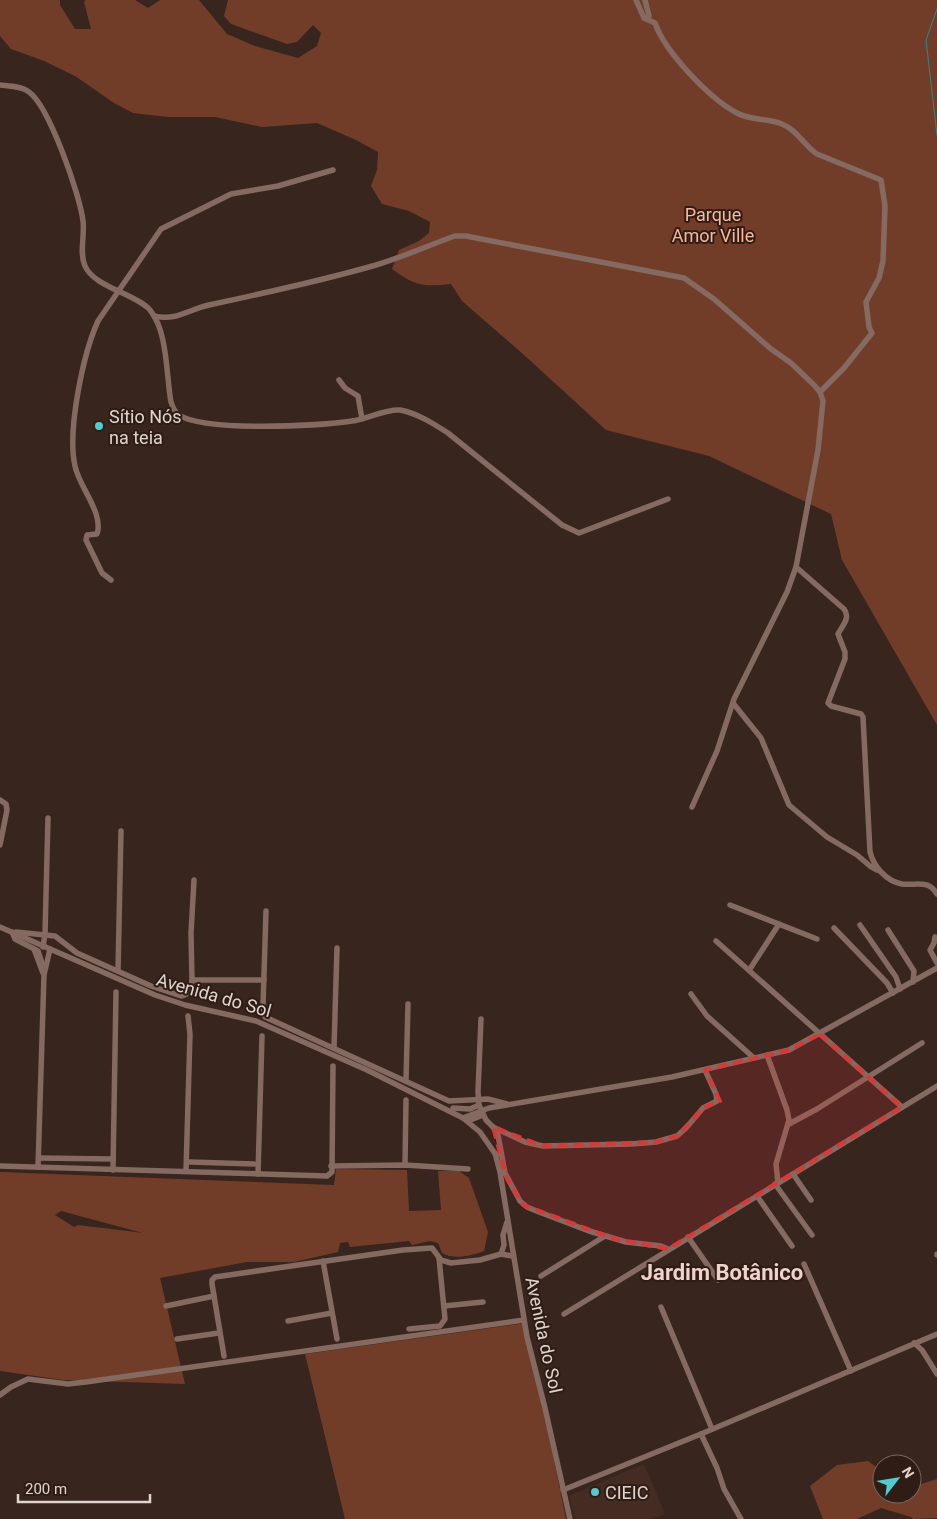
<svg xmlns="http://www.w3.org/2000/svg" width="937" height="1519" viewBox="0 0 937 1519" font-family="Roboto,sans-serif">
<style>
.built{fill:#452c23}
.green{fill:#713d29;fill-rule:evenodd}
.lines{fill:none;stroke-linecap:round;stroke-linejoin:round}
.stream{stroke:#308789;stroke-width:1}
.minor{stroke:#846a60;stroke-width:5.5}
.marked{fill:#d73939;fill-opacity:0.2;stroke:#d73939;stroke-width:4;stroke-dasharray:10 6;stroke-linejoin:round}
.poi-dot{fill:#52cdcf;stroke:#2e1c15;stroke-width:2}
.labels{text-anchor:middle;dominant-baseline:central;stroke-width:4;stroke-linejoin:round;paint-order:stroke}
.park-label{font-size:18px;fill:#fbb69b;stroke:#2e1c15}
.poi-label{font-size:18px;fill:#e0d4cf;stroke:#2e1c15;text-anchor:start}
.street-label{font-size:18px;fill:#e0d4cf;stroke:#2e1c15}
.district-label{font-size:22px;font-weight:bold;fill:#edd3ca;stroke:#2e1c15}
</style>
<rect width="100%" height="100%" fill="#38251e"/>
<path class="built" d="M643,1464l6,11 16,39 -15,5h-75l-6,-23z"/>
<g class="green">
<path d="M0,0h60v5l15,24h16l-7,-27 1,-2h50l13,8 12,-8h39l28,34 28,12 43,12 19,-12 4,-13 -8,-8 -16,17 -10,2 -56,-20 -7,-8 4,-16h709v725l-95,-165 -11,-46 -122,-58 -103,-26 -83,-76 -61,-53 -11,-17c-28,3 -36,2 -59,-15l7,-19 20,-9 10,-8 1,-11 -21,-11 -27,-7 -11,-18 6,-16 1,-18 -22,-12 -39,-17 -55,4 -47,-10h-47l-35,-4 -19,-10 -39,-27 -31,-15 -33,-12 -11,-13z"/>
<path d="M336,1169l71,1 2,41 32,-1 -3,-39h21l10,7 19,54 -4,19c-13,5 -30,9 -42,2l-4,-10 -8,-2 -18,4 -3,-4 -59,6 -2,-5 -8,1 -2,9 -44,10h-47l-87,16 25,106 -122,-4 -63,-9v-199l334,13zM61,1211l82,22h1l-66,-8 -4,2 -19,-12z"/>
<path d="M526,1323l40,196h-221l-40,-165z"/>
<path d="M868,1461l14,10v23h30v-7l25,-8v39l-24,1 -2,-2 -30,-9 -24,11h-34l-13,-33 27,-21z"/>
</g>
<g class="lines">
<path class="stream" d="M937,9l-11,31 11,95"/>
<g class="minor">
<path d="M636,0l8,18 11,5c10,29 55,76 82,90 14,8 31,5 45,11 15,6 22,21 35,30l64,26 4,26 -2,55 -4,17 -13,24 3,25 3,6 -28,35 -24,24"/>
<path d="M644,18l5,-2 -4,-16"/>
<path d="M0,85c9,1 22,1 29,7 20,14 51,103 54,129 2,14 -4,32 2,45 9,21 51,28 65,44 18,22 16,65 21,92 2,5 3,10 8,13 25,17 140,11 173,6 15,-2 33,-12 48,-11 17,3 34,14 48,23l114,92 17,8 89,-34"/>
<path d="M154,316c23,5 33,-6 55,-11 56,-12 112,-24 167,-40 27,-8 53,-20 79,-29h11l218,42 30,21 57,50 20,14 23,22 6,7 3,9 -5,49 -22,117 -9,25 -53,107 -17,52 -25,56"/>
<path d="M339,380l6,8 13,8 4,23"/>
<path d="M796,567l48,42c7,9 -2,17 -6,25l7,18v7l-17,44 3,3 30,8 2,3 7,135c4,15 16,29 32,32 14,2 26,-5 35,10"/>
<path d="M111,580l-9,-7 -16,-33 1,-5 10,-1c7,-21 -18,-47 -22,-68 -8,-35 8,-112 23,-145l63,-92 70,-35 47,-8 55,-16"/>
<path d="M733,703l28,35 28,67 38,32 30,18 13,11 7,4"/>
<path d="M0,800l6,4 1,6 -7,35"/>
<path d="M730,905l87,34"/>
<path d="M266,911l-3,95 2,11 184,84 39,-2 19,5"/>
<path d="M860,925l36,52 4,12"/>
<path d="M0,927l155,68 30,10 71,16 111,49 96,48 17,14 16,23"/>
<path d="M834,928l53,55 6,10"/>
<path d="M888,930l26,41 -1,11"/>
<path d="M12,932l3,7 23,12 6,18"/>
<path d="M16,932l39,4 22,17 74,33 30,10c10,-2 10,-8 11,-16h72"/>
<path d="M935,937l-1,6 -4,7 7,13"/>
<path d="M716,941l186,166"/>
<path d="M43,947l2,-13 3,-116"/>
<path d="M34,949l9,24"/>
<path d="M750,969l29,-45"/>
<path d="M118,971l3,-140"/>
<path d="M192,980l-1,-47 3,-53"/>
<path d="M691,994l16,22 47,42"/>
<path d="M481,1019l-3,73 1,13 7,15 7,7 5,8 7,38 15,28 7,6 12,5 50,19 37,11 35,4 7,3"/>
<path d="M334,1048l3,-100"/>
<path d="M767,1055l20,55 2,10 -13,44 2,19"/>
<path d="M406,1080l2,-76"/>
<path d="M453,1108l17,1 9,-4"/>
<path d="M463,1118l26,-10 183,-31 117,-27 148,-82"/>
<path d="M468,1121l15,-6"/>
<path d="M789,1124l28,-15 105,-66"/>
<path d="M493,1127l32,15 18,4 88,-2 25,-2 21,-6 9,-8 17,-20 14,-7 -1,-7 -11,-24"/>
<path d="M495,1153l5,19 27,165 18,71 25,111"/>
<path d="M39,1158l74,1"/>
<path d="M190,1162l64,2"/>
<path d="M405,1165l1,-65"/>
<path d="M0,1166l327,10 5,-4 1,-106"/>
<path d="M331,1166l74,-1 63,4"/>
<path d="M38,1167l6,-192 6,-26"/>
<path d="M113,1170l3,-178"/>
<path d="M186,1171l4,-137 -2,-18"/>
<path d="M258,1174l4,-138"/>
<path d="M793,1174l18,26"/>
<path d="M775,1184l37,51"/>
<path d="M757,1196l35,50"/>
<path d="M688,1237l30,43"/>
<path d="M501,1254l3,-9 -1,-10 4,-13"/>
<path d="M937,1254v1"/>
<path d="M323,1261l14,78"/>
<path d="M804,1264l47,107"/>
<path d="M541,1276l64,-40"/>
<path d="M166,1306l48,-10"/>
<path d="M444,1306l39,-4"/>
<path d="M661,1307l51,122"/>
<path d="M564,1314l373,-228"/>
<path d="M288,1321l44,-8"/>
<path d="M409,1329l31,-3 5,-7 -6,-61"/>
<path d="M177,1339l42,-6"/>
<path d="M914,1343l8,7 15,24"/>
<path d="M224,1356l-12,-72v-4l3,-3 188,-27 29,-2 9,12 10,3 29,-3 21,-6 11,2"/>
<path d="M0,1395l11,-8 17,-8 40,5 18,-2 438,-62"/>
<path d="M701,1434l16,34 7,21 17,30"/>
<path d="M563,1490l138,-56 236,-100"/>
</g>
</g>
<path class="marked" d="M820,1034l82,73 -234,142 -53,-10 -92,-34 -16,-26 -14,-52 50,19 113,-4 21,-6 26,-28 17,-7 -15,-31 84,-20z"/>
<g class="poi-dot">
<circle cx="99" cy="426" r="5"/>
<circle cx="595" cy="1492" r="5"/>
</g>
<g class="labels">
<g class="park-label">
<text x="713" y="214">Parque<tspan x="713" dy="21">Amor Ville</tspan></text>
</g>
<g class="poi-label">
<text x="109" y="416">Sítio Nós<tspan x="109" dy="21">na teia</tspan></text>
<text x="605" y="1492">CIEIC</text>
</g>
<g class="street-label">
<text transform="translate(214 995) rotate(16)">Avenida do Sol</text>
<text transform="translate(544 1335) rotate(78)">Avenida do Sol</text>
</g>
<g class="district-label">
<text x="722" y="1272">Jardim Botânico</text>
</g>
</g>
<g transform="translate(897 1479) rotate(59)"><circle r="24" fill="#2e1c15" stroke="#75665f"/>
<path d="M0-4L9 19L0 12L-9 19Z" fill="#52cdcf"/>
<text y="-8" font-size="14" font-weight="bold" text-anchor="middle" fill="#e0d4cf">N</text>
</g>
<path d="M18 1494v8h132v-8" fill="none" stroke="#e0d4cf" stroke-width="2.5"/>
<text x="25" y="1494" font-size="15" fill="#e0d4cf" stroke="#2e1c15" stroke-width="4" paint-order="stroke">200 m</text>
</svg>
